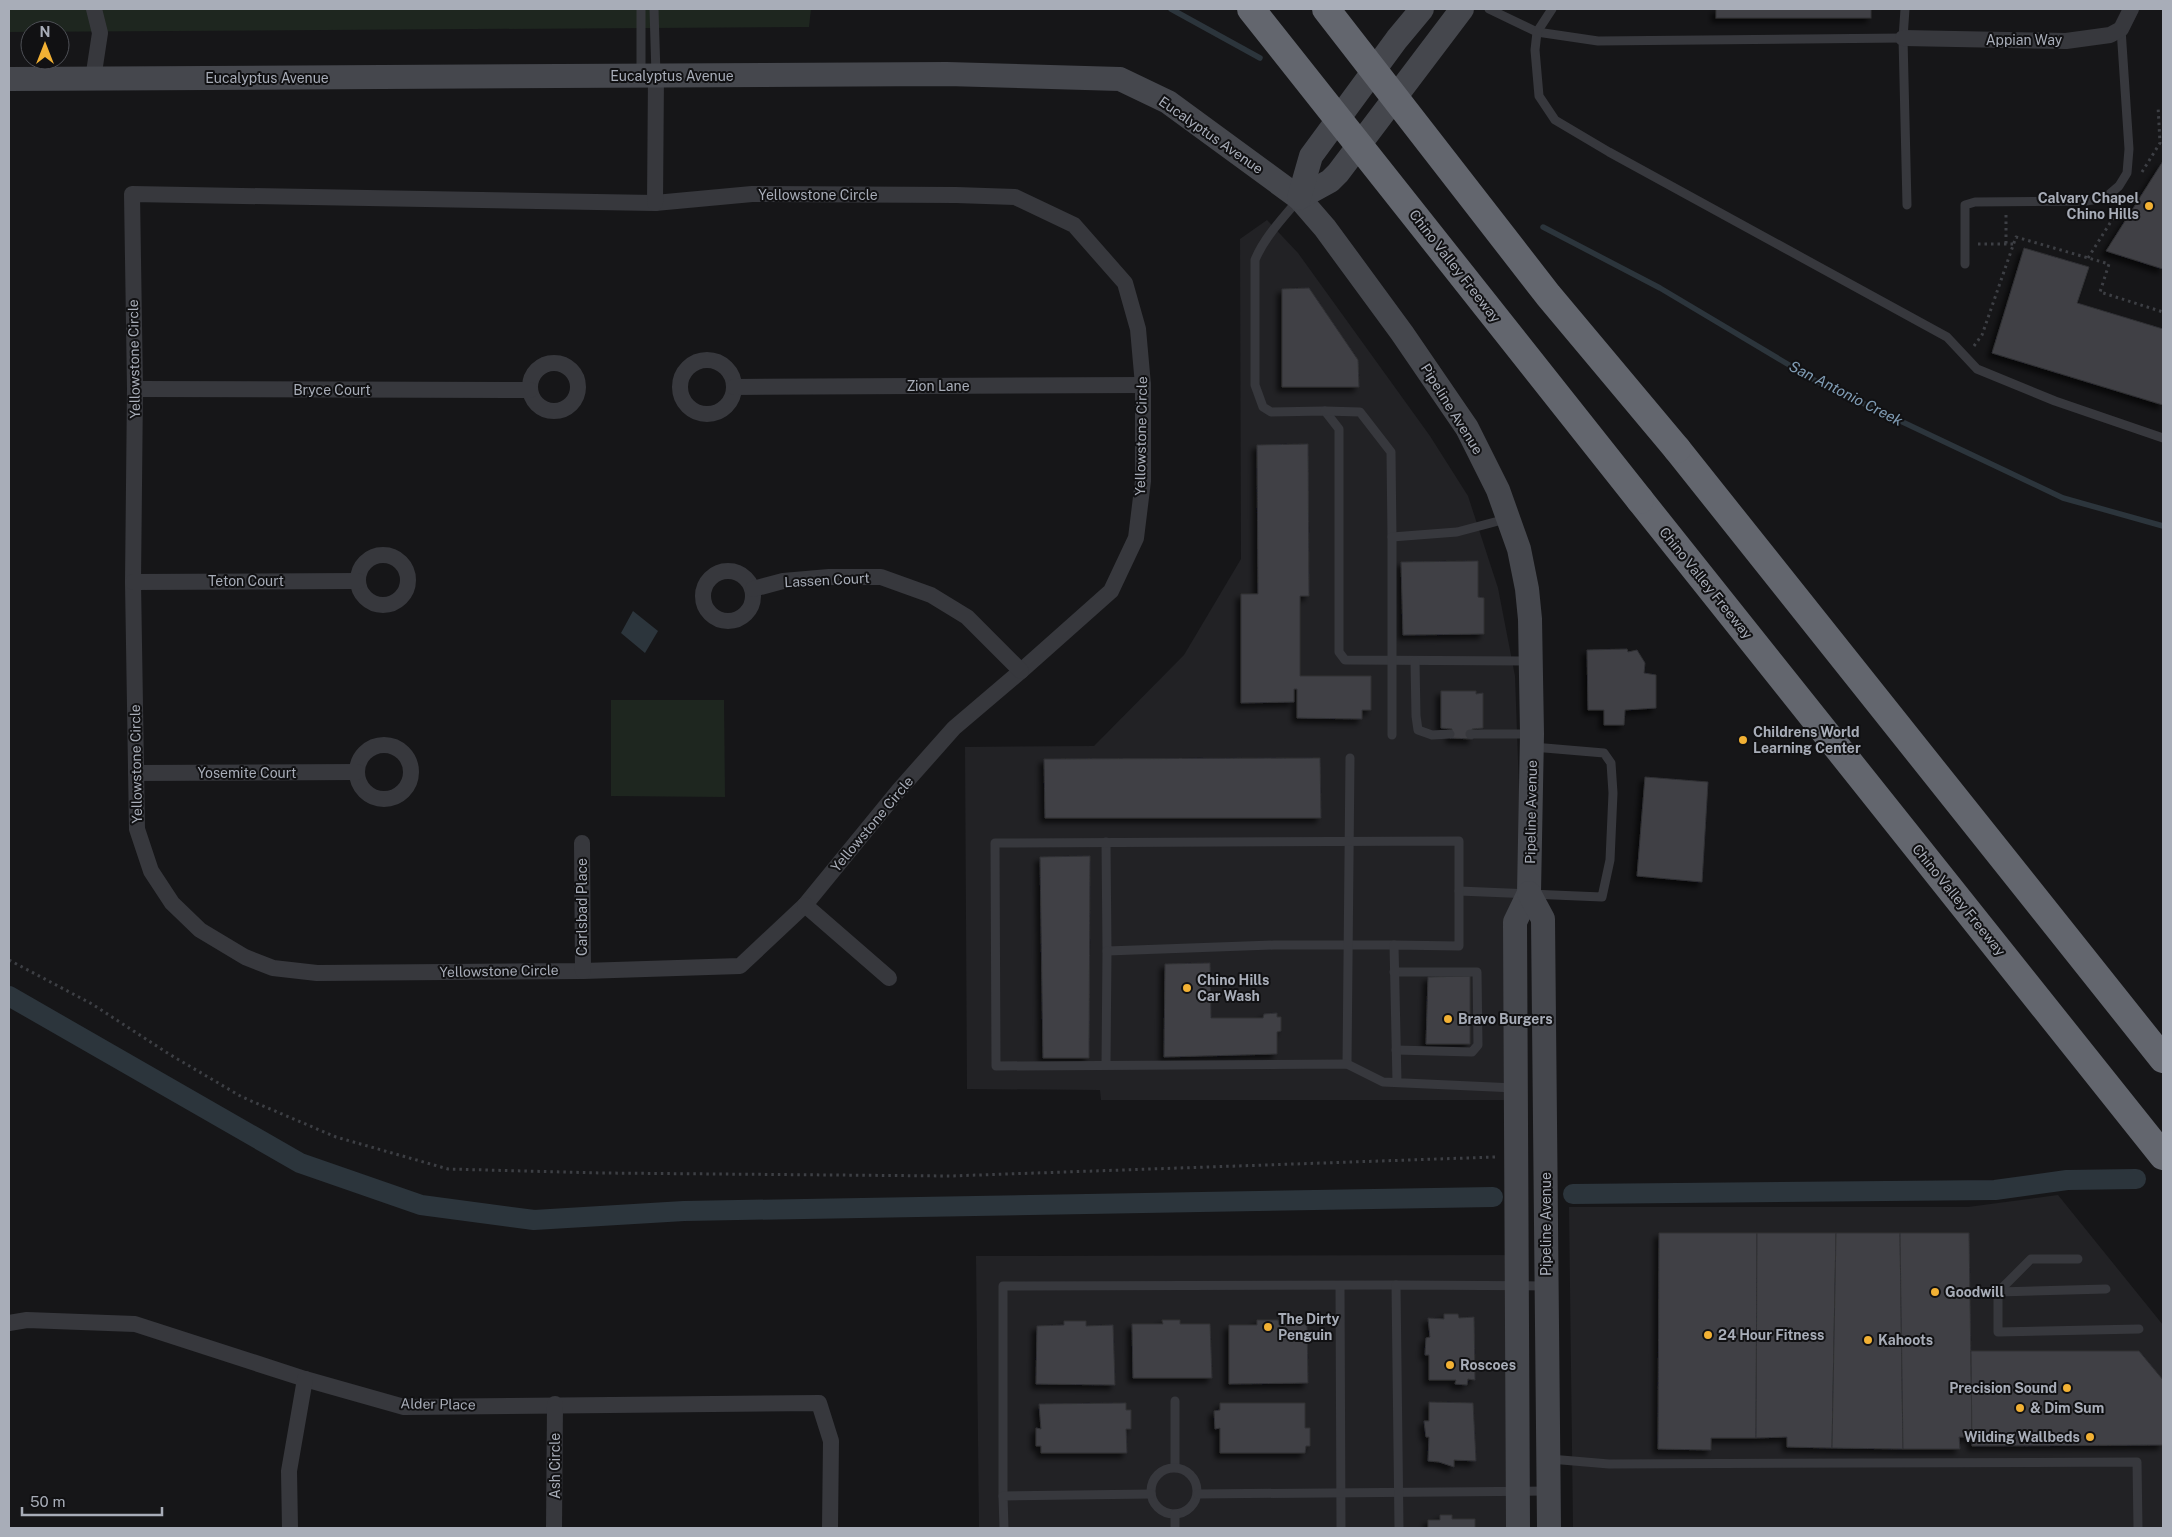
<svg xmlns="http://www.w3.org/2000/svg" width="2172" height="1537" viewBox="0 0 2172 1537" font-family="'Public Sans',sans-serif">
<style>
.built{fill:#222225}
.green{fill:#1e261f}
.water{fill:#2c353c}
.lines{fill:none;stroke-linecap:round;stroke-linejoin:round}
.stream{stroke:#2c353c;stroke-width:5.5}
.canal{stroke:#2c353c;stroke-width:20}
.building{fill:#404145;stroke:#303034;filter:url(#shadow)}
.path{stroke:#3d3f44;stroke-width:3;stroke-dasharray:2.5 4;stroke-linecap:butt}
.lane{stroke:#37383d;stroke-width:9}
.street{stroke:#37383d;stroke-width:16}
.secondary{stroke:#45474d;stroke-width:24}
.highway{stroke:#63666e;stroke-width:28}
.highway-bridge{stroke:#63666e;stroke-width:28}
.poi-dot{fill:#f2b134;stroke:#111113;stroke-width:2}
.labels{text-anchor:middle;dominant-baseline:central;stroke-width:4;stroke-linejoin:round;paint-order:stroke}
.street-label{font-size:14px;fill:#a8adb8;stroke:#111113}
.poi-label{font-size:14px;font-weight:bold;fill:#a8adb8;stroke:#111113;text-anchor:start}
.water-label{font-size:15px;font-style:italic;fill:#7f9bb3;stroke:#111113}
</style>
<defs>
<filter id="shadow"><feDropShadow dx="-4.5" dy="4.5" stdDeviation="2.5" flood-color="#0009"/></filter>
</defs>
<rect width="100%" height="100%" fill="#161618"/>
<g class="built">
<path d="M1267,220l31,33 132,183 38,60 30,92 17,88 8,225 2,199h-424l-1,-10 -133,-1 -2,-342 129,-1 90,-91 57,-96 -1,-320z"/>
<path d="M2058,1195l105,130v203h-590l-4,-321h399z"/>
<path d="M1524,1255l2,273h-547l-3,-272z"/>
</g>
<g class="green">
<path d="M9,9h802l-2,18 -800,5z"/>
<path d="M611,700h113l1,97 -114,-1z"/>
</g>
<path class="water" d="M633,611l25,20 -13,22 -24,-20z"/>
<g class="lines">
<g class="stream">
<path d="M1171,9l89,49"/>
<path d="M1543,227l117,61 156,93 247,117 100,28"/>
</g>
<g class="canal">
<path d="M9,996l291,167 121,42 113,15 150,-9 809,-14"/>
<path d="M1573,1194l422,-4 72,-10 69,-1"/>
</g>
</g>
<g class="building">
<rect x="1716" y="9" width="155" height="9"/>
<path d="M2163,161v108l-57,-18z"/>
<path d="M2024,248l65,19 -12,36 86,26v76l-171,-52z"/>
<path d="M1309,288l49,72 1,27h-77v-98z"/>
<path d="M1308,444l1,152h-9v80h71v34h-9v9l-65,-1v-29h-3v13l-53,1v-109h17l-1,-149z"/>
<path d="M1478,561v36l6,1v36l-81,1 -2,-73z"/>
<path d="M1627,649l1,3 9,-2 8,13 -1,10 12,2v33l-31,2 -1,15h-20v-15h-16l-1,-60z"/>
<path d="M1441,691h35v3l7,-1v35l-11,1 1,10 -23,-1 2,-9 -11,-1z"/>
<path d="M1320,758l1,60h-276l-1,-59z"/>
<path d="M1645,777l63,5 -6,100 -65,-6z"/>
<path d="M1090,856l-1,202h-46l-3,-201z"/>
<path d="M1210,963l1,55h52l1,-4 13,-1v4h4v14l-4,1v22l-113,3 1,-93z"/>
<path d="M1470,976v68h-44l2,-67z"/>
<path d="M1659,1233h98l-1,205h-45v12l-53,-1z"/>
<path d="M1757,1233h79l-4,215 -45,-1v-10l-31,1z"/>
<path d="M1836,1233h64l3,216 -71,-1z"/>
<path d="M1900,1233h69l3,204h-13l1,12h-57z"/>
<path d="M1444,1314h14l1,4 15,-1 1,63 -7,-1 -1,6 -12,-1 1,-4h-27v-25h-4l1,-17 4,-1 -2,-19 16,1z"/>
<path d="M1162,1320h18v4h30l2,54h-79l-1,-54h31z"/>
<path d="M1257,1320h21l1,5 28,-1 1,59 -79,1v-59h28z"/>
<path d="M1064,1321h22v5l27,-1 2,60 -79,-1 1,-58 27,-1z"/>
<path d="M1971,1351h168l24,29v65l-191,1z"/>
<path d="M1429,1402l44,1 3,58 -22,-1v7l-15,-5 -11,-1 1,-24h-3l-2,-16h5z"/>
<path d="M1126,1403v7h5v19h-5l1,24h-86v-7h-5v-18l5,1 -2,-25z"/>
<path d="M1220,1403h85v25h5v18h-4l-1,7h-85v-25l-5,1 -1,-18 6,-1z"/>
<path d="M1440,1515h12v4h23v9h-47v-8h12z"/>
</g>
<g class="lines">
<g class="path">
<path d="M2142,172l18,-29 -2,-37"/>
<path d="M2006,215v29"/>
<path d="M1978,244h35"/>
<path d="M2088,258l36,-57"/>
<path d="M1974,346l8,-11 34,-98 93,27 -9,28 63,20"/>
<path d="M9,960l83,44 77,50 73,43 94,40 112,32 153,4 349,3 545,-19"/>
</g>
<g class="lane">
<path d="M641,9v67"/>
<path d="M654,9l2,66"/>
<path d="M1489,9l48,23 61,9 305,-3"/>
<path d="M1552,9l-15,23 -2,18 4,46 16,24 54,32 338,185 30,32 78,32 108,37"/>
<path d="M1905,9l-2,29 4,167"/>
<path d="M1298,200c-16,19 -34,38 -43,60v125l8,22 8,5 54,-1 14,18v223l6,8 184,1"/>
<path d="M1965,264v-59l10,-3 111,-1 19,-3 14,-12 8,-13 2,-24 -8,-120"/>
<path d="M1325,411l35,1 31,40 1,85"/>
<path d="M1415,661l1,55 2,14 14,5 18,-1"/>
<path d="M1470,734h60"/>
<path d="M1392,735v-198l65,-5 49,-13"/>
<path d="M1106,842l1,109 167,-6h120"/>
<path d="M1459,891l143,6 8,-37 3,-67 -2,-30 -7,-10 -71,-6"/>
<path d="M1394,972h83l1,73 -6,7 -76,-2"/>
<path d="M1347,1064l3,-306"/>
<path d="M1106,1065l1,-114"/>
<path d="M1397,1082l-3,-137 65,1v-105l-464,2 1,223 351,-2 36,18 132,6"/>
<path d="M2078,1259h-47l-33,33v40l141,-3"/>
<path d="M1340,1286l1,242"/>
<path d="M1998,1292l108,-3"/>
<path d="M1175,1401v66"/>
<path d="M1550,1459l59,5 528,-2 1,66"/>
<circle cx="1174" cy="1491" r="23"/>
<path d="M1198,1494l349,-3"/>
<path d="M1003,1496v-210l393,-1"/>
<path d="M1175,1514v14"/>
<path d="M1004,1528l-1,-32 148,-2"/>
<path d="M1399,1528l-3,-243 149,1"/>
</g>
<g class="street">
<path d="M1903,38l163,3 44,-6 11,-6 10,-20"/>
<path d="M93,79l7,-46 -6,-24"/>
<path d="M132,194l523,9 97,-9 204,1 59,2 59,28 51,58 13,46 5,56v96l-7,57 -25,53 -90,80 -67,57 -55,62 -94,115 -65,61 -157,5 -266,2 -44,-5 -28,-11 -45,-27 -28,-27 -21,-32 -14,-42 -4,-247 2,-193z"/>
<path d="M655,203l1,-128"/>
<circle cx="707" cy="387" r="27"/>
<circle cx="554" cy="387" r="24"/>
<path d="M734,387l409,-2"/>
<path d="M135,389l395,1"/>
<circle cx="383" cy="580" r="25"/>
<circle cx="728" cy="596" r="25"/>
<path d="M133,582l225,-1"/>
<path d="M753,589l30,-8 46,-4h52l50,18 36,22 54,54"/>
<circle cx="384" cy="772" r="27"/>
<path d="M136,773l221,-1"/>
<path d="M582,843l1,128"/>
<path d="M805,905l84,73"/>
<path d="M9,1323l18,-3 108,4 170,55 99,28 415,-4 12,38 -1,87"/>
<path d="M290,1528l-1,-57 16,-92"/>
<path d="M554,1528l1,-124"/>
</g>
<g class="secondary">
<path d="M9,79l938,-5 173,5 48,23 131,96 26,30 77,105 65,95 31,62 21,59 8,40 3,30 2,115 -3,159 -14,29 3,606"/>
<path d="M1299,198l31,-17 8,-8 124,-164"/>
<path d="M1299,198l12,-42 86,-117 25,-30"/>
<path d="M1529,893l14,26 6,609"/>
</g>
<g class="highway">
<path d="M1677,449l486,610"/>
<path d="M1640,500l523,656"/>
</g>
<g class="highway-bridge">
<path d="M1251,9l389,491"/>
<path d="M1326,9l222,286 129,154"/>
</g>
</g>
<g class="poi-dot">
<circle cx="2149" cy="206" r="5"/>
<circle cx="1743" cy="740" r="5"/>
<circle cx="1187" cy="988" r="5"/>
<circle cx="1448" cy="1019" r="5"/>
<circle cx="1935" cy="1292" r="5"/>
<circle cx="1268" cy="1327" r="5"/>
<circle cx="1708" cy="1335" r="5"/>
<circle cx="1868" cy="1340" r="5"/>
<circle cx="1450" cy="1365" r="5"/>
<circle cx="2067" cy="1388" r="5"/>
<circle cx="2020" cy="1408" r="5"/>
<circle cx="2090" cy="1437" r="5"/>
</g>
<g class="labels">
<g class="street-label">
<text x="2024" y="40">Appian Way</text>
<text x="672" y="76">Eucalyptus Avenue</text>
<text x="267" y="78">Eucalyptus Avenue</text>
<text transform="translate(1211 135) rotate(35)">Eucalyptus Avenue</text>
<text x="818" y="195">Yellowstone Circle</text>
<text transform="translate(1455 266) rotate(52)">Chino Valley Freeway</text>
<text transform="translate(134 359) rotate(-91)">Yellowstone Circle</text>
<text x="938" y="386">Zion Lane</text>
<text x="332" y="390">Bryce Court</text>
<text transform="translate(1452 409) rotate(58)">Pipeline Avenue</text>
<text transform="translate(1141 436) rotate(-89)">Yellowstone Circle</text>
<text transform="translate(827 580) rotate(-3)">Lassen Court</text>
<text x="246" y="581">Teton Court</text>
<text transform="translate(1706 583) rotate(51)">Chino Valley Freeway</text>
<text transform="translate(136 764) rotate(-91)">Yellowstone Circle</text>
<text x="247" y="773">Yosemite Court</text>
<text transform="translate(1531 812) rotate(-89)">Pipeline Avenue</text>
<text transform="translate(872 824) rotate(-50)">Yellowstone Circle</text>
<text transform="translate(1959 900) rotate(51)">Chino Valley Freeway</text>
<text transform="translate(582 907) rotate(-90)">Carlsbad Place</text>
<text transform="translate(499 971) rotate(-1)">Yellowstone Circle</text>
<text transform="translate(1546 1224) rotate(-90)">Pipeline Avenue</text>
<text transform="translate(438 1404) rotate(1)">Alder Place</text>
<text transform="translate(555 1466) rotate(-90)">Ash Circle</text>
</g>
<g class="poi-label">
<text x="2139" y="198" text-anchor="end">Calvary Chapel<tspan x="2139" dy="16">Chino Hills</tspan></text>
<text x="1753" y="732">Childrens World<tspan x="1753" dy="16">Learning Center</tspan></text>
<text x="1197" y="980">Chino Hills<tspan x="1197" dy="16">Car Wash</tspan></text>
<text x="1458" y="1019">Bravo Burgers</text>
<text x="1945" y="1292">Goodwill</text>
<text x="1278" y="1319">The Dirty<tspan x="1278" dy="16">Penguin</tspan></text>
<text x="1718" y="1335">24 Hour Fitness</text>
<text x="1878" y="1340">Kahoots</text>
<text x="1460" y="1365">Roscoes</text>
<text x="2057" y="1388" text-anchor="end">Precision Sound</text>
<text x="2030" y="1408">&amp; Dim Sum</text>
<text x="2080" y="1437" text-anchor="end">Wilding Wallbeds</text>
</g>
<g class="water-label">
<text transform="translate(1846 393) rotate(27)">San Antonio Creek</text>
</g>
</g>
<rect width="2172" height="1537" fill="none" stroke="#a8adb8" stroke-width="20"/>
<g transform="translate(45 45)"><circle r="24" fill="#111113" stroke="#4d4f55"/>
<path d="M0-4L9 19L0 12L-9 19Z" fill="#f2b134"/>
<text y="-8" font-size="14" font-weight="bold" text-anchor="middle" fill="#a8adb8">N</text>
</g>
<path d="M22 1507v8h140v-8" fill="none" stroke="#a8adb8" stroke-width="2.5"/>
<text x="30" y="1507" font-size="15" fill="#a8adb8" stroke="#111113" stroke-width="4" paint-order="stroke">50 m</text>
</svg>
